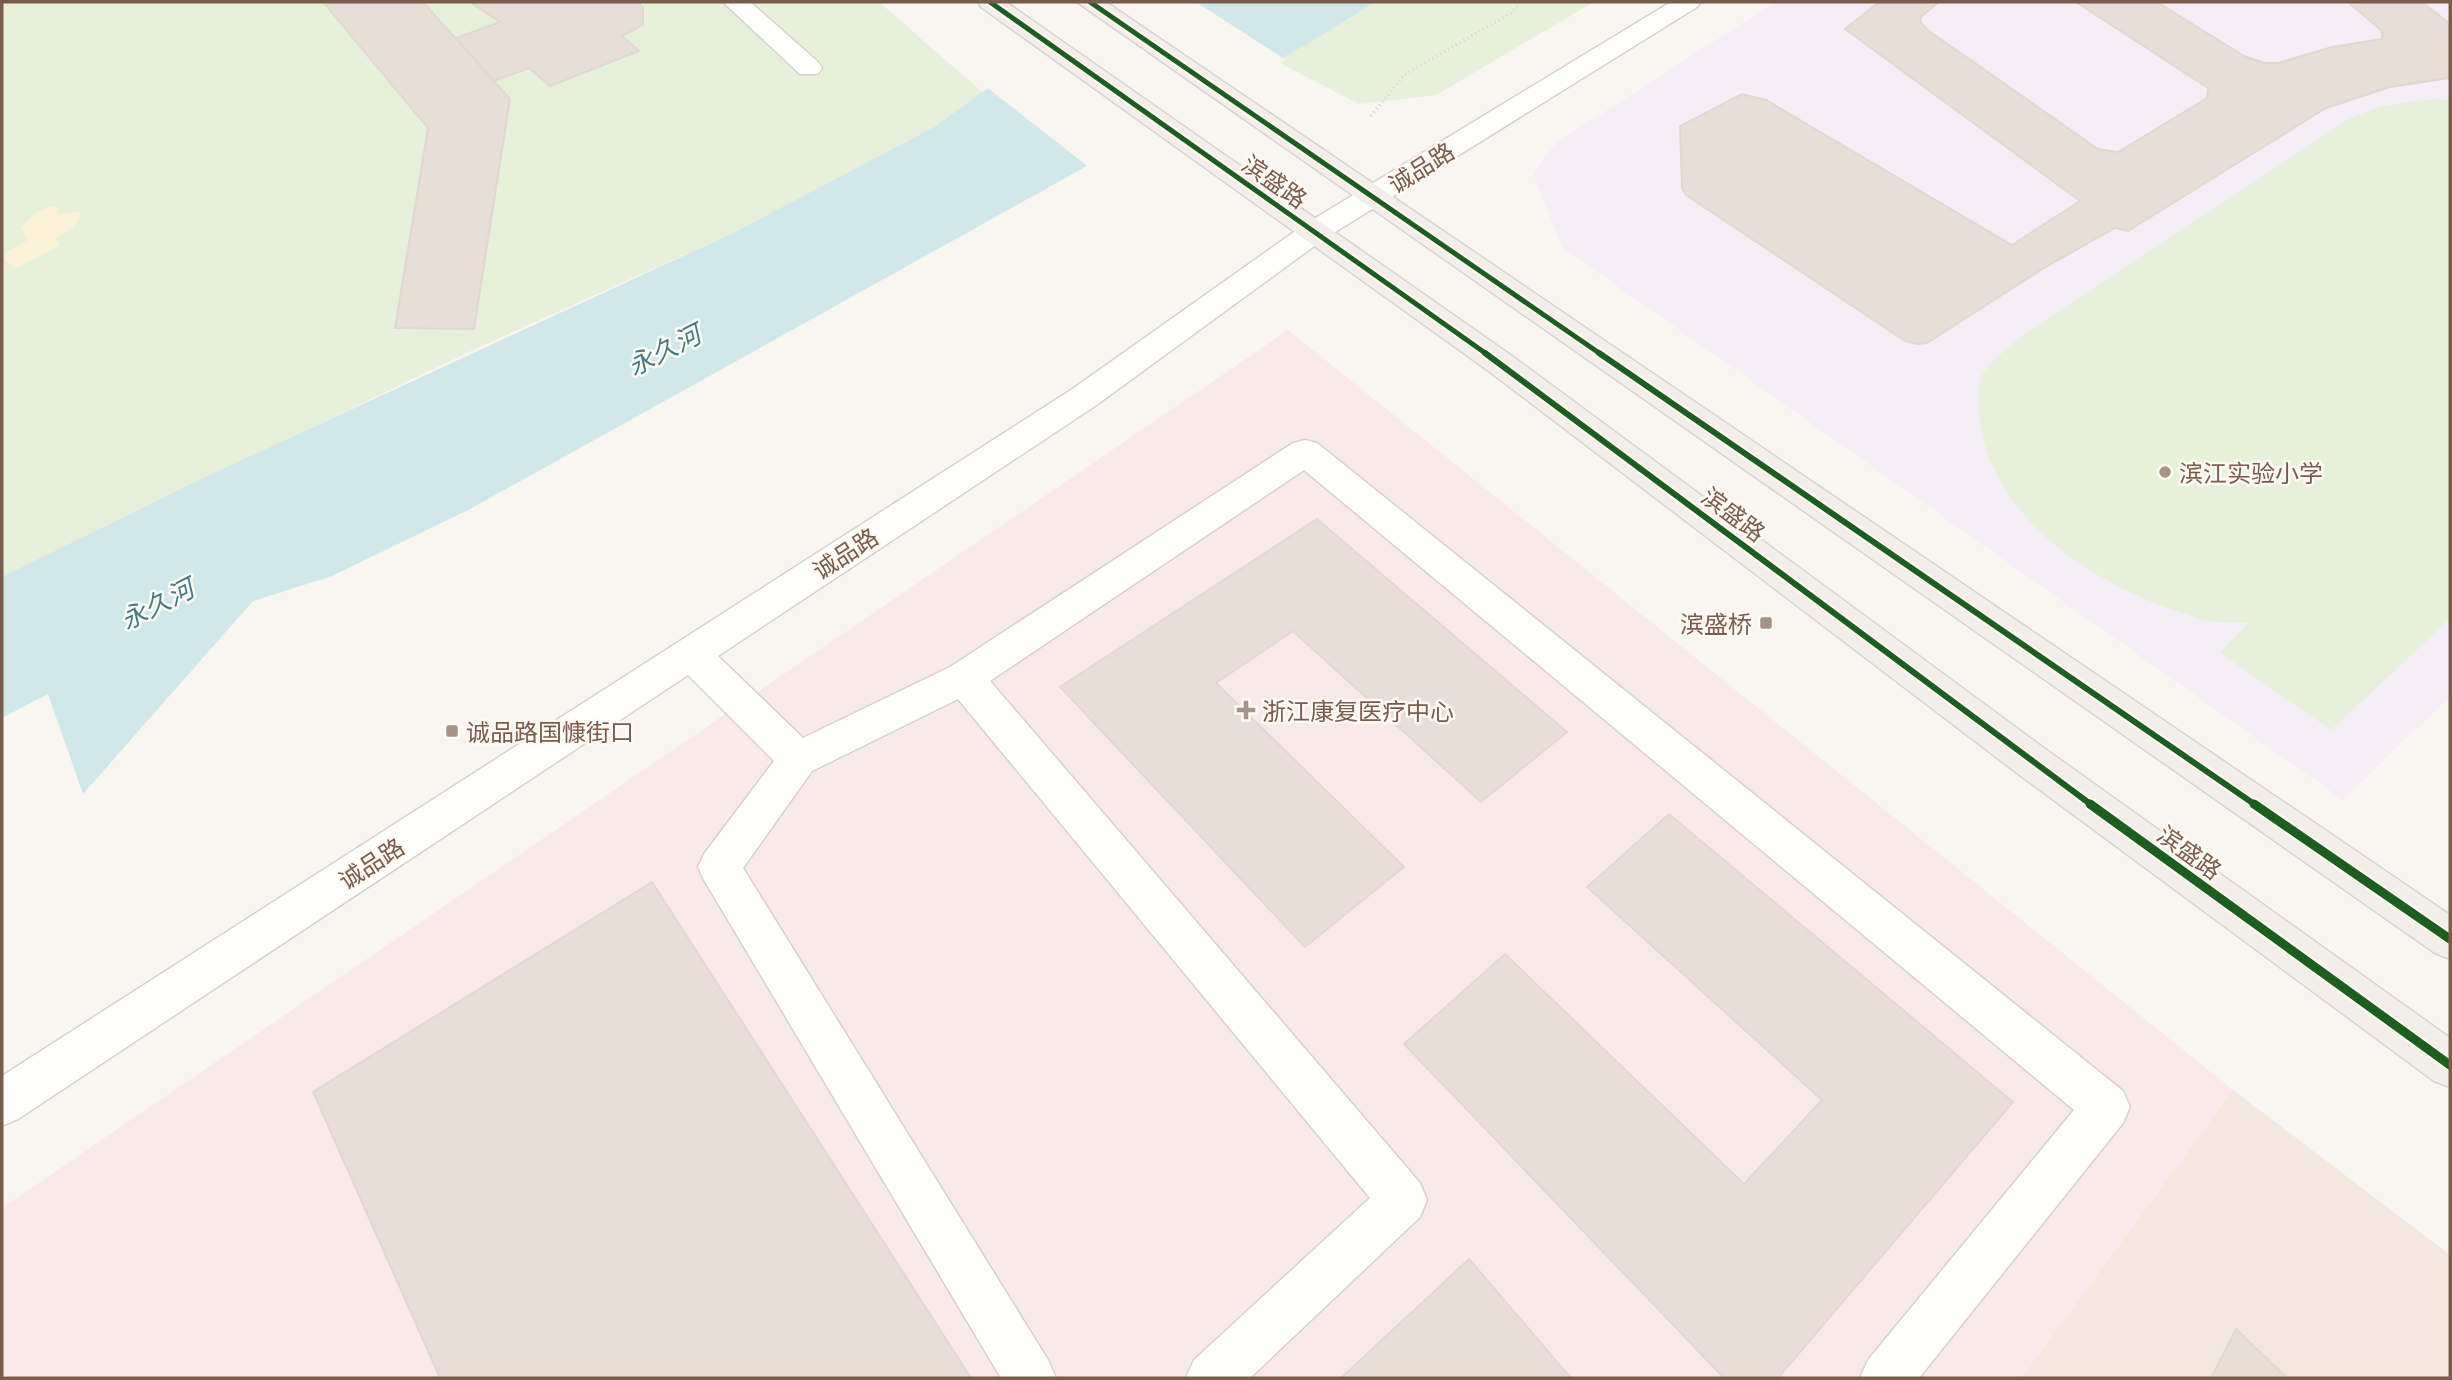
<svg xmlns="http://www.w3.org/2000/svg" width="2452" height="1380" viewBox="0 0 2452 1380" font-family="'Golos Text','Noto Sans SC',sans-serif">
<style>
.residential{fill:#f2e8de}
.education{fill:#f6eef6}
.medical{fill:#fae9e9}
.green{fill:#e7f0db}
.sand{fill:#fbf2d9}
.water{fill:#d0e8ea}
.pier{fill:#f9f5f0}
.building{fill:#e6ded7;stroke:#e2d8d2;stroke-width:2}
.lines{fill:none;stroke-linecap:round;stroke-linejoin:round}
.minor-casing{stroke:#d7d1cb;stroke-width:3}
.major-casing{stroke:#dad1cc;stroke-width:3}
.path{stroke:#dcd5d0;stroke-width:3.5;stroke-dasharray:1 3.5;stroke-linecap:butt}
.minor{fill:#fefefd;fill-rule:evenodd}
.major{fill:#f3eee8;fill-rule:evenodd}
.cycleway-far2-casing{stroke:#fffaf3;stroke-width:9}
.cycleway-far1-casing{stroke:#fffaf3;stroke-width:10}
.cycleway-casing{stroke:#fffaf3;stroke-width:13}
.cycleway-far2{stroke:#1b5e20;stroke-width:5}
.cycleway-far1{stroke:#1b5e20;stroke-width:6}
.cycleway{stroke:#1b5e20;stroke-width:9}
.poi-dot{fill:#a69286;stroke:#fffaf3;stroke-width:2.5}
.labels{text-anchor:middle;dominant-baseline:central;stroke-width:5;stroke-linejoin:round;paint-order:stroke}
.street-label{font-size:24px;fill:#7a5c4d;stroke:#fffaf3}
.poi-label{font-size:24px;fill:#7a5c4d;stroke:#fffaf3;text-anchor:start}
.water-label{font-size:26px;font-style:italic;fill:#437c86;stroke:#fffaf3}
</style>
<rect width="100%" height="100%" fill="#f9f5f0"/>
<path class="residential" d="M2233,1090l217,165v123h-429z"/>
<path class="education" d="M1775,2h675v694l-107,104 -781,-553 -29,-74 23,-30z"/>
<path class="medical" d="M1288,330l945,760 -212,288h-2019v-170z"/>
<g class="green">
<path d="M2,2h877l103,90 -48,35 -199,105 -264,119 -469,226z"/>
<path d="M1375,2h219l-158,93 -77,9 -83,-43z"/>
<path d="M2432,99l18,1v519l-119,111 -111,-77 28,-30c-15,-1 -33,1 -47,-4 -88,-25 -192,-84 -217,-178 -5,-18 -9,-44 -3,-63 5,-12 23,-26 32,-36l337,-224 32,-12z"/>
</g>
<path class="sand" d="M57,206l1,8 23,-3c-3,16 -13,21 -26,27l4,8 -41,21 -13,-6 2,-10 20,-10 -5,-14c11,-13 18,-20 35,-21z"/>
<path class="water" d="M1136,2h239l-61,38 -844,469 -138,67 -79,25 -170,193 -35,-100 -46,24v-141l199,-98 534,-247 199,-105 48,-35z"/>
<path class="pier" d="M1129,2h67l90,58 -196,108 -105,-82z"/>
<g class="building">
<path d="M323,2h100l87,97 -36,230 -79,-1 33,-200z"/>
<path d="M470,2h169l4,6v17l-21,11 17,15 -89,35 -21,-18 -35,13 -38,-43 44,-16z"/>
<path d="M1879,2h60l-17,14 -2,6 9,9 169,118 20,3 89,-54 1,-10 -132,-86h81l87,54 20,7h14l54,-16 50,-8v-8l-34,-29h74l28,22v54l-60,9 -64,21 -198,123 -13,-3 -71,40 -117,75 -10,1 -12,-3 -219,-146 -4,-7 -2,-62 62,-32 24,6 246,145 68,-44 -235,-172z"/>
<path d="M1317,519l250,213 -86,70 -188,-171 -77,52 188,184 -99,80 -245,-260z"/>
<path d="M1669,814l344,288 -235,276h-54l-320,-334 101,-90 239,230 78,-84 -235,-213z"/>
<path d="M652,882l319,496h-531l-127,-286z"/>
<path d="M1469,1259l102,119h-230z"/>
<path d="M2236,1329l51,49h-76z"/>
</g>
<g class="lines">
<g class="minor-casing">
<g id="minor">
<path d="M723,2h27l68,60 4,6 -4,6h-18z"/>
<path d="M1671,2h30l-4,5 -373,232 -229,167 -377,250 85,82 147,-71 343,-224 12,-3 12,3 806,648 7,16 -7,16 -204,255h-59l8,-18 206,-250 -770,-640 -314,211 430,502 7,17 -7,17 -170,161h-64l8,-18 176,-162 -412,-499 -146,72 -69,97 305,492 8,18h-55l-297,-498 -6,-13 6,-13 70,-93 -86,-86 -670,444 -16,7v-50l1069,-686 233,-165z"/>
</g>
</g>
<g class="major-casing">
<g id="major">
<path d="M978,2h28l506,354 529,390 409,292v49l-16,-6 -421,-311 -523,-398 -509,-365z"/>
<path d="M1077,2h29l1344,913v44l-15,-6z"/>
</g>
</g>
<path class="path" d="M1371,116l33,-41 107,-62 10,-11"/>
<use href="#minor" class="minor"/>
<use href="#major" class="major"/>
<g class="cycleway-far2-casing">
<g id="cycleway-far2">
<path d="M990,2l498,353"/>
<path d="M1090,2l512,353"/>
</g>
</g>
<g class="cycleway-far1-casing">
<g id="cycleway-far1">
<path d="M1485,353l608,453"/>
<path d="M1599,353l658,453"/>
</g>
</g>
<g class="cycleway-casing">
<g id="cycleway">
<path d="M2090,804l360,261"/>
<path d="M2254,804l196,135"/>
</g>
</g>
<use href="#cycleway-far2" class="cycleway-far2"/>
<use href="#cycleway-far1" class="cycleway-far1"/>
<use href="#cycleway" class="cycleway"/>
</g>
<g class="poi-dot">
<circle cx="2165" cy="472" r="7"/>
<rect x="1759" y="616" width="14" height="14" rx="3.5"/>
<path d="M1242.5 699.5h7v7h7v7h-7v7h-7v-7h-7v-7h7z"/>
<rect x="445" y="724" width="14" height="14" rx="3.5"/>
</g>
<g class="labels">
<g class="street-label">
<text transform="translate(1421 167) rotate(-32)">诚品路</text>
<text transform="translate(1275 181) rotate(35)">滨盛路</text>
<text transform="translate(1734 514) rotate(37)">滨盛路</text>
<text transform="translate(845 553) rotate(-33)">诚品路</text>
<text transform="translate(2190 852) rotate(36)">滨盛路</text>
<text transform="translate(371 863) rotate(-33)">诚品路</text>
</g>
<g class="poi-label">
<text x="2179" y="472">滨江实验小学</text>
<text x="1752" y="623" text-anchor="end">滨盛桥</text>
<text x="1262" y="710">浙江康复医疗中心</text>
<text x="466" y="731">诚品路国慷街口</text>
</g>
<g class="water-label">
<text transform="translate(664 350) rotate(-27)">永久河</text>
<text transform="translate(157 604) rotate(-27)">永久河</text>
</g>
</g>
<rect width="2452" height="1380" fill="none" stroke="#7a5c4d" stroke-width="7"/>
</svg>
